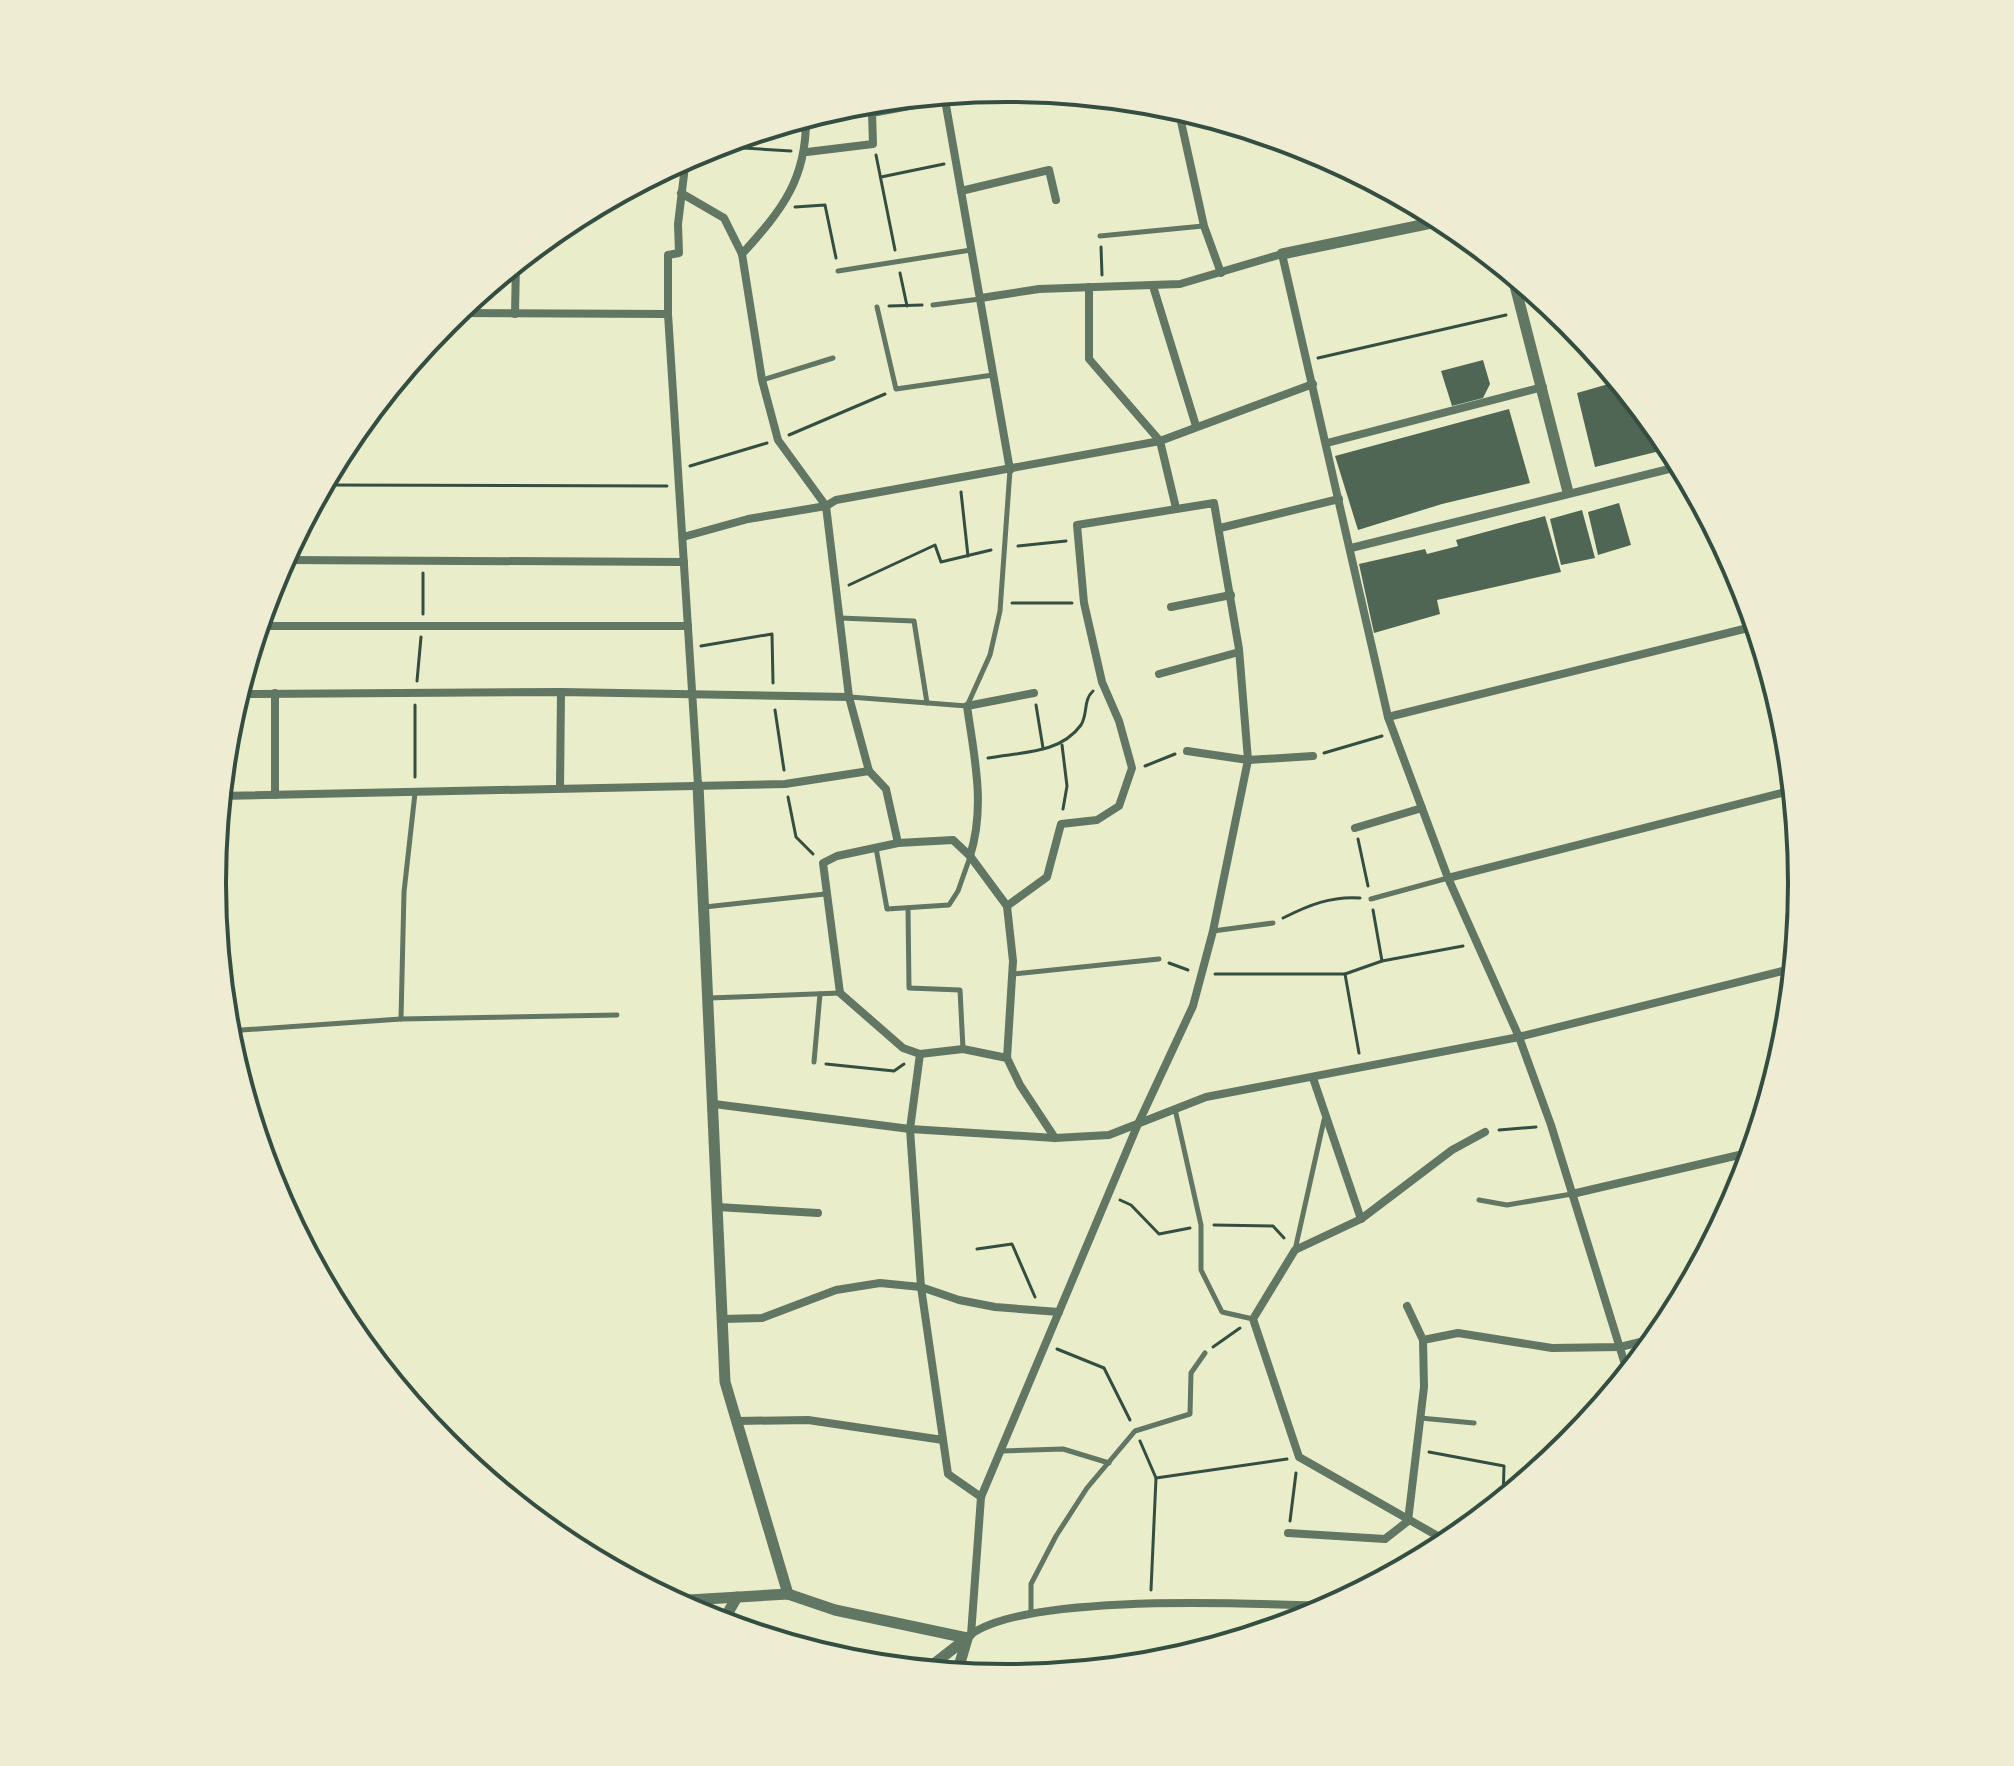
<svg xmlns="http://www.w3.org/2000/svg" width="2014" height="1766" viewBox="0 0 2014 1766" font-family="Literata,serif">
<style>
.building{fill:#4f6655}
.lines{fill:none;stroke-linecap:round;stroke-linejoin:round}
.path{stroke:#344e41;stroke-width:3}
.service{stroke:#617663;stroke-width:5}
.minor{stroke:#617663;stroke-width:8}
.tertiary{stroke:#617663;stroke-width:11}
.rim{fill:none;stroke:#344e41;stroke-width:4}
</style>
<rect width="100%" height="100%" fill="#e9edc9"/>
<g class="building">
<path d="M1483,360l7,24 -7,14 -31,8 -11,-35z"/>
<path d="M1619,381l53,67 -77,19 -18,-74z"/>
<path d="M1509,409l21,74 -88,21 -84,26 -23,-74z"/>
<path d="M1619,503l12,42 -33,10 -10,-43z"/>
<path d="M1582,510l13,48 -34,7 -11,-46z"/>
<path d="M1545,516l16,56 -124,28 3,14 -66,19 -15,-69 66,-15 2,5 31,-8 -2,-6z"/>
</g>
<g class="lines">
<g class="path">
<path d="M711,146l80,5"/>
<path d="M876,155l19,95"/>
<path d="M881,177l63,-13"/>
<path d="M795,207l30,-2 11,53"/>
<path d="M1101,247l1,28"/>
<path d="M900,273l7,33"/>
<path d="M889,306l33,-1"/>
<path d="M1318,358l188,-43"/>
<path d="M789,435l96,-41"/>
<path d="M690,466l77,-23"/>
<path d="M323,485l344,1"/>
<path d="M961,492l7,64"/>
<path d="M1018,546l48,-5"/>
<path d="M423,573v41"/>
<path d="M849,585l86,-40 6,17 50,-12"/>
<path d="M1012,603h60"/>
<path d="M701,646l71,-12 1,49"/>
<path d="M417,681l4,-44"/>
<path d="M415,705v72"/>
<path d="M1036,705l7,43"/>
<path d="M775,710l9,60"/>
<path d="M1062,745l5,41 -4,23"/>
<path d="M1324,753l58,-17"/>
<path d="M988,758c33,-6 72,-4 93,-33 7,-11 2,-25 12,-34"/>
<path d="M1145,766l30,-12"/>
<path d="M788,797l8,40 17,17"/>
<path d="M1358,839l10,47"/>
<path d="M1373,910l9,51"/>
<path d="M1283,918c26,-13 48,-22 77,-20"/>
<path d="M1169,963l19,7"/>
<path d="M1215,974h130l37,-13 81,-15"/>
<path d="M1345,974l14,79"/>
<path d="M826,1064l68,7 10,-7"/>
<path d="M1499,1130l37,-3"/>
<path d="M1120,1200l11,5 28,29 31,-6"/>
<path d="M1214,1225l59,1 11,12"/>
<path d="M977,1249l35,-5 23,53"/>
<path d="M1213,1347l27,-19"/>
<path d="M1057,1349l47,19 26,52"/>
<path d="M1140,1441l16,37 131,-19"/>
<path d="M1429,1452l75,14 -1,33"/>
<path d="M1290,1521l6,-48"/>
<path d="M1151,1590l5,-112"/>
</g>
<g class="service">
<path d="M1100,236l103,-10"/>
<path d="M838,271l133,-21"/>
<path d="M933,305l47,-6"/>
<path d="M877,307l19,82 97,-14"/>
<path d="M762,380l71,-22"/>
<path d="M840,618l74,3 13,82"/>
<path d="M850,697l117,9 23,-51 10,-44 10,-141"/>
<path d="M876,848l11,61 62,-4 9,-14 12,-34"/>
<path d="M1371,899l77,-21"/>
<path d="M705,907l120,-13"/>
<path d="M908,908l1,80 51,2 3,59"/>
<path d="M1213,931l60,-8"/>
<path d="M1013,974l146,-15"/>
<path d="M709,998l131,-5"/>
<path d="M401,1019l3,-127 11,-99"/>
<path d="M227,1031l174,-12 216,-4"/>
<path d="M814,1062l6,-68"/>
<path d="M1175,1109l26,116v45l21,42 31,7"/>
<path d="M1479,1200l28,5 65,-11"/>
<path d="M1295,1250l29,-130"/>
<path d="M1420,1418l54,5"/>
<path d="M1001,1451l62,-2 46,14"/>
<path d="M1031,1614v-30l25,-48 31,-48 48,-57 55,-17 1,-41 14,-20"/>
</g>
<g class="minor">
<path d="M944,94l66,376"/>
<path d="M1178,108l26,118 17,47"/>
<path d="M807,152l66,-8 -1,-31 134,-25"/>
<path d="M686,158l-8,66 1,29 -11,2v59l30,471"/>
<path d="M961,191l88,-21 7,30"/>
<path d="M681,193l43,25 18,36 20,126 16,60 48,66 23,191 20,74"/>
<path d="M742,254c40,-44 65,-75 64,-137"/>
<path d="M1153,286l43,140"/>
<path d="M1089,287v72l71,82 16,67"/>
<path d="M1517,293l14,-3"/>
<path d="M981,298l58,-9 141,-5 102,-30 106,463 60,161 71,159 32,88 77,249"/>
<path d="M454,313l214,1"/>
<path d="M515,314l1,-52"/>
<path d="M1327,443l216,-56"/>
<path d="M1220,528l119,-29"/>
<path d="M683,537l65,-18 78,-13 10,-6 324,-59 153,-57"/>
<path d="M1351,548l330,-82"/>
<path d="M283,560l401,2"/>
<path d="M1171,607l60,-12"/>
<path d="M258,626h430"/>
<path d="M1159,674l80,-22"/>
<path d="M275,693v102"/>
<path d="M238,694l323,-2 288,5"/>
<path d="M1388,717l368,-91"/>
<path d="M1187,751l61,9 65,-4"/>
<path d="M560,788l1,-96"/>
<path d="M221,796l564,-12 84,-13 17,18 12,54 55,-3 17,16 37,50 40,-29 14,-53 36,-4 22,-14 13,-38 -13,-47 -17,-39 -18,-79 -7,-78 137,-22 25,146 9,111 -35,171 -20,75 -55,118 -157,373 -10,138"/>
<path d="M1355,828l67,-20"/>
<path d="M898,843l-61,13 -14,7 17,130 63,55 17,6 43,-5 44,9 6,-97 -6,-55"/>
<path d="M970,856c16,-50 4,-100 -3,-150l67,-13"/>
<path d="M1448,878l345,-88"/>
<path d="M920,1054l-10,75 11,158 27,187 33,23"/>
<path d="M1007,1058l13,27 35,53"/>
<path d="M1313,1078l48,141"/>
<path d="M714,1104l196,25 145,9 54,-3 97,-38 313,-60 275,-69"/>
<path d="M1572,1194l180,-42"/>
<path d="M717,1207l101,6"/>
<path d="M1407,1306l16,34"/>
<path d="M722,1319l40,-1 74,-28 44,-7 41,4 38,13 36,7 64,5"/>
<path d="M737,1421l71,-1 135,20"/>
<path d="M1288,1533l97,6 23,-18 16,-134 -1,-47 35,-7 94,15 68,-1 37,-9"/>
<path d="M1450,1543l-151,-86 -46,-138 42,-69 66,-31 91,-69 33,-18"/>
<path d="M970,1635c58,-43 285,-31 362,-29"/>
</g>
<g class="tertiary">
<path d="M1282,254l164,-34"/>
<path d="M1512,274l56,218"/>
<path d="M698,785l27,597 63,212"/>
<path d="M672,1601l116,-7 47,16 132,28"/>
<path d="M722,1623l15,-26"/>
<path d="M926,1670l41,-32"/>
<path d="M957,1673l10,-34"/>
</g>
</g>
<path d="M0 0H2014V1766H0ZM226 883a781 781 0 1 1 1562 0a781 781 0 1 1-1562 0Z" fill="#eeecd3" fill-rule="evenodd"/>
<path class="rim" d="M226 883a781 781 0 1 1 1562 0a781 781 0 1 1-1562 0Z"/>
</svg>
